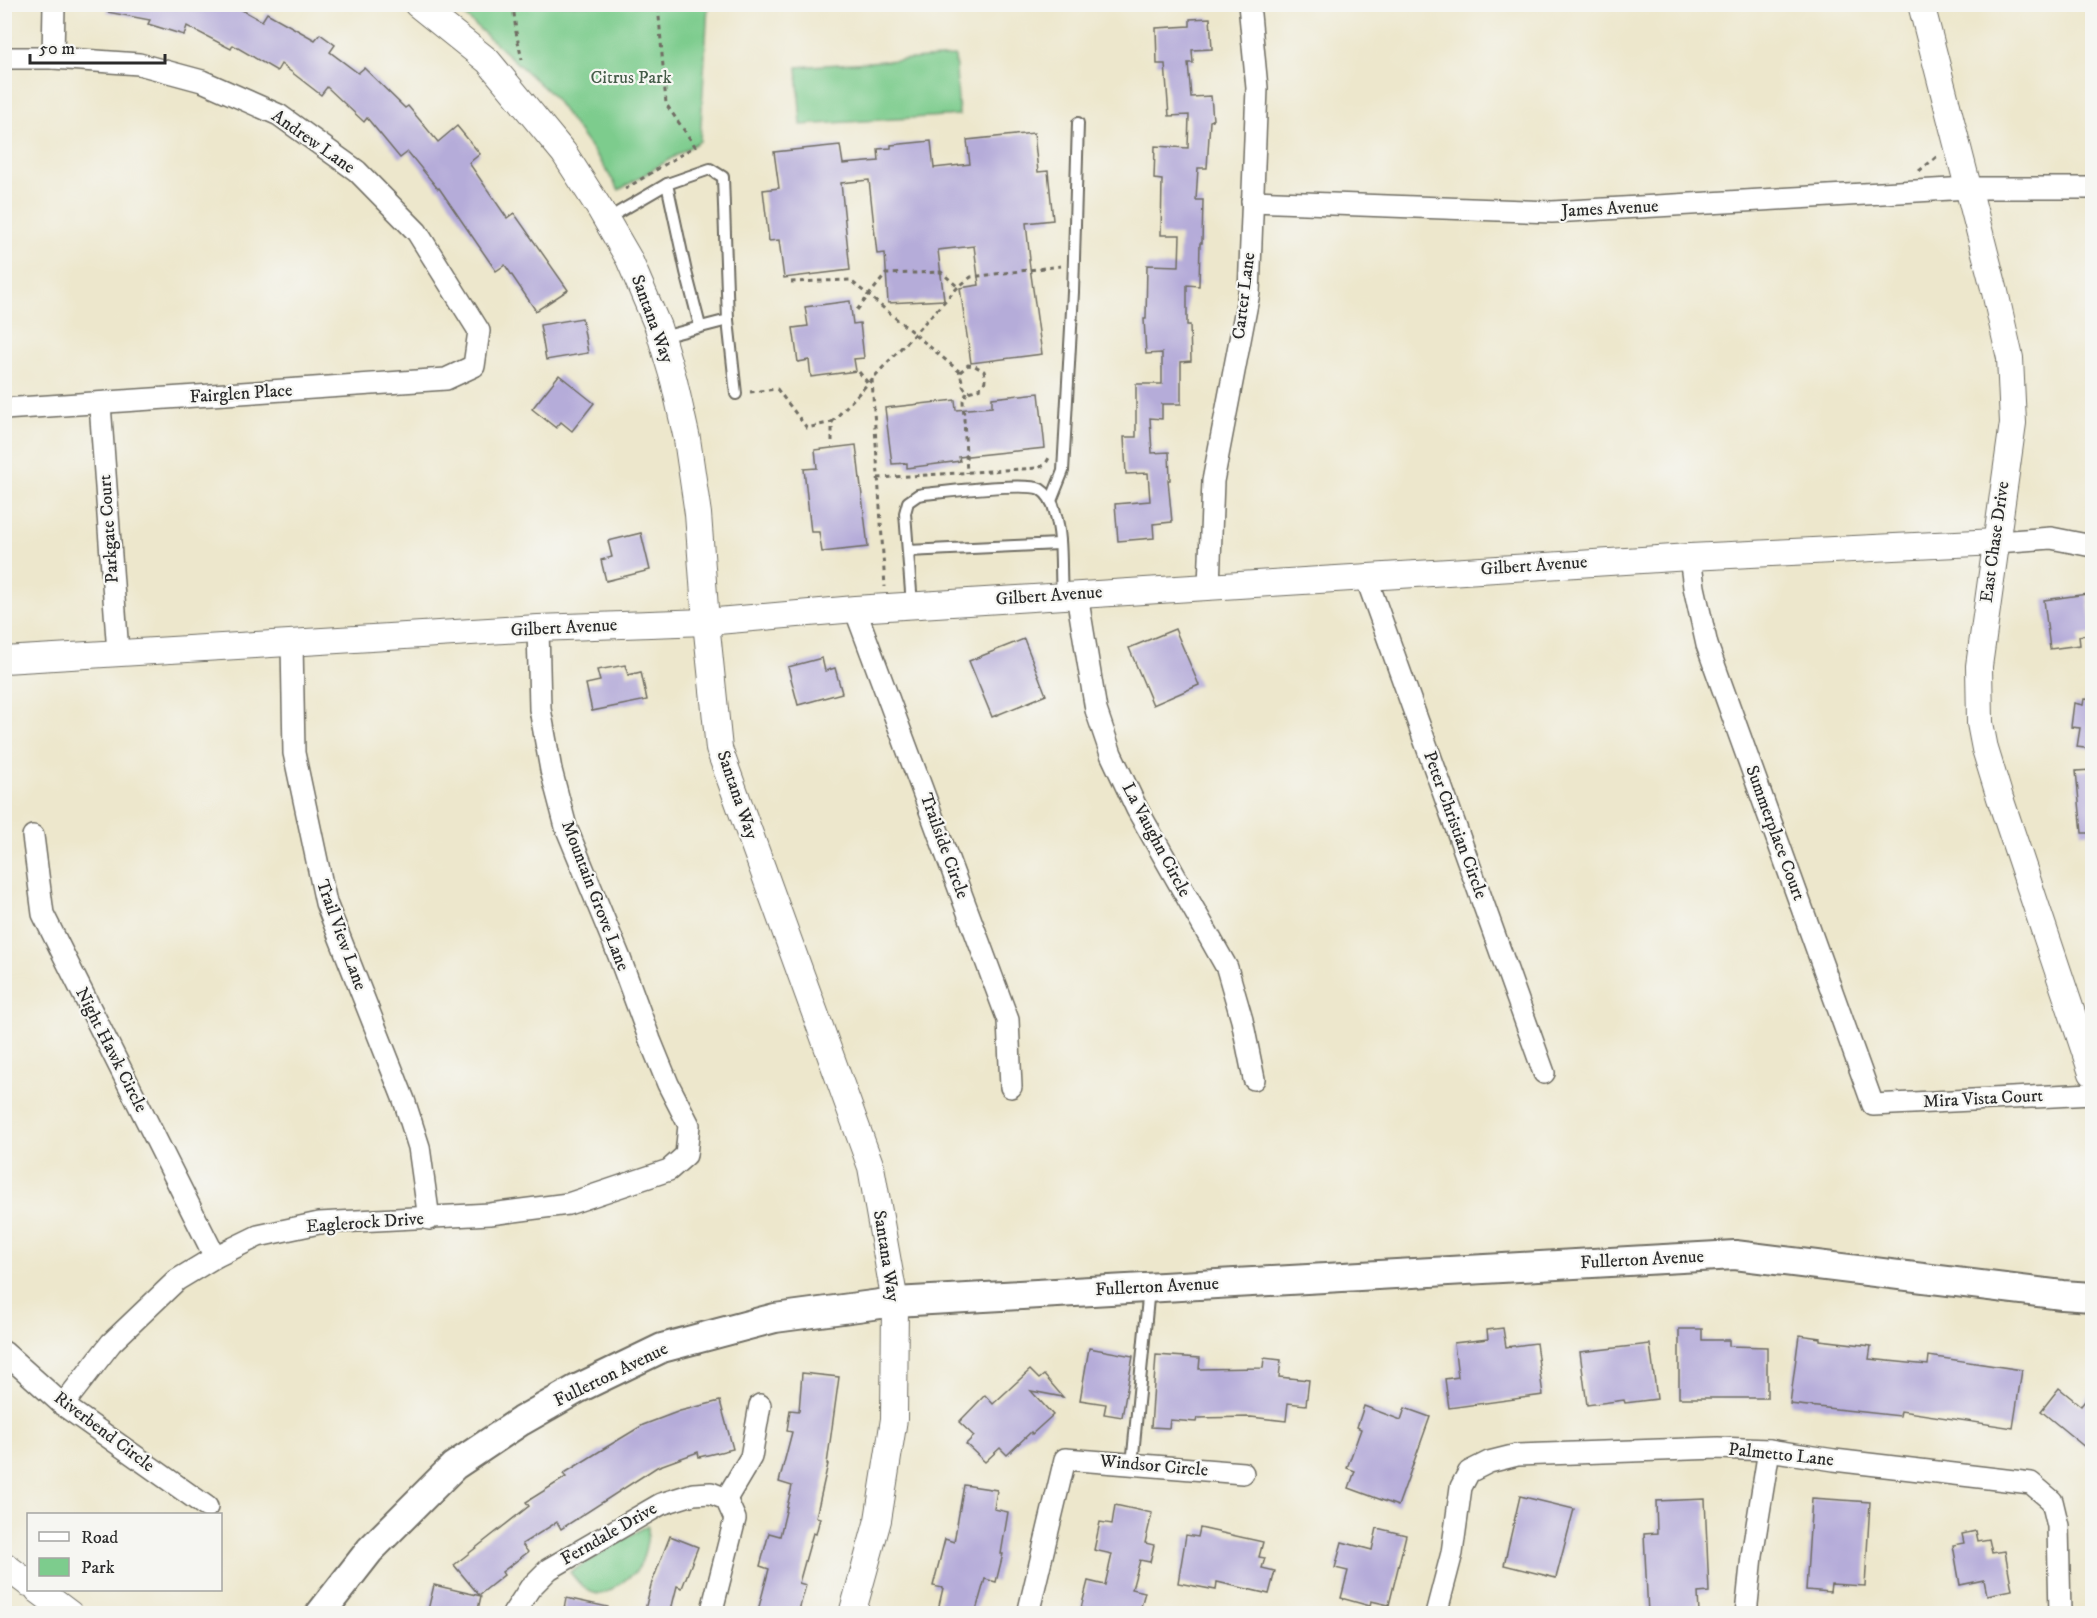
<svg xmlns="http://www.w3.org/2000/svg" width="2097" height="1618" viewBox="0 0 2097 1618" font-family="'IM FELL DW Pica',serif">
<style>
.green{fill:#7dcc8d;stroke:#547c5c;stroke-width:1.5}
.building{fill:#b5acd9}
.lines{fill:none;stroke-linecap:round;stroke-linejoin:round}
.service-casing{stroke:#6f6d63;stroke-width:14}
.minor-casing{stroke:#6f6d63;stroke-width:24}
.tertiary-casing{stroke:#6f6d63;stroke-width:28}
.secondary-casing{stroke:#6f6d63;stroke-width:32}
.path{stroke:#6f6d63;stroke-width:3;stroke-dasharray:4.5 4.5;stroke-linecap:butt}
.service{stroke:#fff;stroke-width:10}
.minor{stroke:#fff;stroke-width:21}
.tertiary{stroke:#fff;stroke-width:26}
.secondary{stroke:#fff;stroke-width:28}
.labels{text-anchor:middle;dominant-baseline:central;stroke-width:4.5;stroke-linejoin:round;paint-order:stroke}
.park-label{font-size:18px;fill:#445b48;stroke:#f6f6f2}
.street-label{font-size:18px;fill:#2b2b2b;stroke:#f6f6f2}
</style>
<rect width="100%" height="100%" fill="#f6f6f2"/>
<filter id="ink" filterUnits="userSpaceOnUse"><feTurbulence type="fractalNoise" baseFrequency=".0167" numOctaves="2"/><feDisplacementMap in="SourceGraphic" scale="12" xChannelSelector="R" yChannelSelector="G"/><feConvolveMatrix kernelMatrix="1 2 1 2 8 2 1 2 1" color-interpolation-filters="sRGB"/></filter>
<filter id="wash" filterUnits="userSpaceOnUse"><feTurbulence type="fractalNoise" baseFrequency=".008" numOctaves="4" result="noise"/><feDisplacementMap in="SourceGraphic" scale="24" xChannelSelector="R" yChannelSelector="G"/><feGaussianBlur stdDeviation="1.35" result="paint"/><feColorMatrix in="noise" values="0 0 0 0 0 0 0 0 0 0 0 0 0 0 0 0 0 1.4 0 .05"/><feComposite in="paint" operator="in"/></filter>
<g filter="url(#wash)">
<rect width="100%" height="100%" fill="#ede7cc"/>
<g class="green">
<path d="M453,5h255l-8,136 -81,49 -20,-31 -47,-64z"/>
<path d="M955,56l4,59 -158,10 -4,-58z"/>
<path d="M648,1525c1,11 -4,36 -11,45 -6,7 -14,11 -22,17 -5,3 -11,8 -17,7 -13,-2 -21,-13 -28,-22z"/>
</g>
<g id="blocks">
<g class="building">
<path d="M108,4h123l31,17 5,-8 48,27 5,-6 15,11 -5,7 28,21 6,-5 41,40 3,-2 30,36 19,-16 23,28 -11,9 38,55 7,-5 54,77 -32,21 -31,-46 -9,6 -57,-83 -1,1 -30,-37 -8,6 -33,-40 -3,4 -37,-35 -6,8 -40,-31 -4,7 -44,-26 -2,4 -44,-23 -3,9 -36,-11 2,-4 -43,-8z"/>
<path d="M1210,18l2,31 -20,1 1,13h-5l3,34 20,-1 2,24 -3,1 -3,47h-9l-2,32h7l-1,43h-2l-1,43 -12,-1v40h3l1,36 -10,1v42h-19v15l-12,-1 2,35 17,-1 1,28h-2l4,42 -19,2 1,14 -36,3 -3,-37 35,-3 -2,-28 -22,1 -2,-37h12v-53h26v-31l-16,1 -2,-35h2l1,-54 32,1 1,-31h-19l1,-55 -8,-1 1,-33 33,2 1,-33 -20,1 -4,-52h-8l-1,-36 34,-2v-7z"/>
<path d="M1034,133l4,39 10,-1 5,49 -27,3 4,37h-1l13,94 -71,9 -11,-75 19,-3 -5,-39 -36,4 6,50 -56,3 -3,-50 -8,1 -8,-74 -28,3 9,87 -66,8 -5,-38 -10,1 -6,-51 16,-2 -5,-36 66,-7 3,19 36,-3 -1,-12 13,-1v-3l40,-4 3,27 36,-4 -3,-24z"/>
<path d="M850,301l3,23 7,-1 4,35 -10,1 2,12 -45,6 -2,-17 -11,2 -5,-34 15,-2 -3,-19z"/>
<path d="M582,318l6,35 -42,7 -6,-35z"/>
<path d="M559,375l35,28 -22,28 -11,-9 -5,6 -24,-19z"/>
<path d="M1039,393l6,55 -86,9 1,4 -53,7v-5l-15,1 -7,-56 70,-8 1,10 36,-3v-9z"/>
<path d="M856,445l12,102 -46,5 -3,-20h-8l-7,-63 13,-1 -2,-18z"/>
<path d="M641,533l9,37 -44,11 -5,-21 11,-3 -4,-16z"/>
<path d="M2087,594l5,40 -13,2 1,9 -30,4 -6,-49z"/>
<path d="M1175,629l24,56 -46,20 -24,-57z"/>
<path d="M1024,639l22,56 -54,22 -23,-56z"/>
<path d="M822,658l3,13 10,-3 7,25 -44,12 -10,-38z"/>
<path d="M625,665l3,10 13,-3 6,28 -55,11 -6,-27 14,-3 -3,-11z"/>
<path d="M2084,699l8,1v49l-15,-2 3,-19 -9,-1 3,-24 9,2z"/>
<path d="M2092,770v63h-10l-6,-62z"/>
<path d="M1503,1328l3,19 30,-4 7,52 -94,13 -4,-29 13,-2 -4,-34 34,-4 -1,-9z"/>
<path d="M1679,1329h23v11h27v6l38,1v51h-88z"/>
<path d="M1799,1335l21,3v2l51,6 -2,13 59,6 1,-9 93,14 -9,58 -112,-17 -1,5 -110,-12z"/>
<path d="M1650,1344l7,55 -32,4 -1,-3 -37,5 -7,-53z"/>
<path d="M1089,1348l44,8 -11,61 -18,-3 2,-10 -26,-4z"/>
<path d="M1156,1355l44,3 -1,11 64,-1 1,-10 17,2 -2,17 30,3 -3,25 -18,-2 -2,18 -35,-4 -54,1 -1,4 -26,-2 -1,8 -18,-1z"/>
<path d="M1030,1370l9,9 5,-4 19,22 -32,-6 22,24 -21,19 -1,-2 -24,23 -7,-7 -15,14 -19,-18 8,-8 -15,-14 26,-27 8,9z"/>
<path d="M802,1373l37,4 -12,87h1l-12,53 4,1 -4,16 -3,-1 -14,50 7,2 -8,29h-41l12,-45 -9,-3 9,-33 11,3 12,-50 -13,-4 13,-50 -5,-1 3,-21 9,1z"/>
<path d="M2059,1388l22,18 11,-14v61l-51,-42z"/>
<path d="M720,1401l13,48 -34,8 -1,-5 -41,15 -96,62 -4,-7 -35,22 6,8 -26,20 2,3 -25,20 -25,-30 75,-59 -3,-4 40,-25 -3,-3 37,-23 43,-26 37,-14z"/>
<path d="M1364,1406l37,14 4,-12 25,9 -32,89 -49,-18 6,-17 -8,-3 14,-39 -4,-2z"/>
<path d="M964,1485l33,5 -3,19 14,3 -7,42h2l-7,28 -11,-3 -10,35h-38l6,-26 -10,-2 12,-47 9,3z"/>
<path d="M1520,1496l54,13 -18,69 -52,-13z"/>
<path d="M1812,1498l58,4 -5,84 -34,-2 -1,8 -24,-2z"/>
<path d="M1705,1499l4,93 -11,1 1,21h-51l-4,-80 13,-1 -1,-32z"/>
<path d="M1115,1505l37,8 -7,30 9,2 -4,17 -10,-2 -8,29 13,3 -6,22h-37l-21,-6 7,-27 17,4 7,-31 -18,-4 6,-28 12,2z"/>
<path d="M1200,1528l63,14 -4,15 6,1 -3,10 13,3 -6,23 -52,-12 -1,8 -38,-7 8,-48 12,2z"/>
<path d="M1377,1528l29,7 -17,70 -18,-4 -1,5 -29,-8 7,-27 -13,-3 7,-26 30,8z"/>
<path d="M1976,1531l2,10 11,-2 3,14 13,-2 7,39 -25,5 -3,-15 -24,5 -7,-40 11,-2 -2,-9z"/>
<path d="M670,1536l28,11 -16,41 -5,-2 -7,28h-26l7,-29z"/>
<path d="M434,1585l47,11 -4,18h-50z"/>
<path d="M566,1598l42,9v7h-45z"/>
</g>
</g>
</g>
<g filter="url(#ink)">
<use href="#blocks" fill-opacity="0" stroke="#6f6d63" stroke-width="1.5"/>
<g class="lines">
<g class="service-casing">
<g id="service">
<path d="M607,219l60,-35 19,88 14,54"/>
<path d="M728,320l8,74"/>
<path d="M662,337l66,-17 -5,-143 -13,-8 -43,15"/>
<path d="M1051,501l12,-30 10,-179 5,-169"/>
<path d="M908,551l151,-7"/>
<path d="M912,605l-7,-92 3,-11 10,-7 6,-1c22,-2 100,-12 116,-5 8,5 13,14 15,23 8,26 5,57 7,83"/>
<path d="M1132,1465l17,-177"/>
</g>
</g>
<g class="minor-casing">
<g id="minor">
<path d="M4,58h49l86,6 63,17 77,34 78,56 60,61 62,99 -5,35 -28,13 -442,30"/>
<path d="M53,58l1,-54"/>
<path d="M1252,201l300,11 416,-24h124"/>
<path d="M100,404l18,249"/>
<path d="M1997,542l54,-4 41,8"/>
<path d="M1690,557l4,30 13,58 166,460 219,-11"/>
<path d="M1366,577l178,496"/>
<path d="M1209,586l4,-105 36,-188 8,-205 -8,-84"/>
<path d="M1077,595l19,115 15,44 26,55 90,159 15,52 12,59"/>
<path d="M855,609l153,411 3,67"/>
<path d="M292,643l2,110 32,150 78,197 15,47 10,72"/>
<path d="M33,836l10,78 172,343"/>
<path d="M4,1352l59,53 144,102"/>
<path d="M63,1405l48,-62 66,-63 38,-23 43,-21 61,-13 171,-9 78,-10 101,-34 17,-15 3,-30 -21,-41 -18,-44 -31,-84 -53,-129 -15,-57 -11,-61 -2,-81"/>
<path d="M726,1499l25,-42 9,-52"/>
<path d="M513,1614l17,-26 19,-19 112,-65 32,-10 18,-1 15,6"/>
<path d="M711,1614l24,-95 -9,-20"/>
<path d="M1028,1614l37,-155 178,14"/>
<path d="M1436,1614l16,-61 9,-66 8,-15 20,-10 28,-7 201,-7 51,2 65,10 197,23 21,18 6,25 2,88"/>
<path d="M1746,1614l6,-58 17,-106"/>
</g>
</g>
<g class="tertiary-casing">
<g id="tertiary">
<path d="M417,4l71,57 76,92 36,56 29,50 29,68 16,54 13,58 11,75 8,108 13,127 152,418 24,135 -1,117 -16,101 -26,94"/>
<path d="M1921,4l74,288 15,66 3,65 -34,243 1,57 5,26 15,49 92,275"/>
<path d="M4,660l534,-32 168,-6 149,-13 835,-52 307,-15"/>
<path d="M4,1565l24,18"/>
<path d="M38,1590l32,24"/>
</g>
</g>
<g class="secondary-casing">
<path id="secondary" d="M320,1614l50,-64 84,-84 67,-45 56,-32 85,-41 113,-30 120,-16 840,-47 327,40 30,2"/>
</g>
<g class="path">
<path d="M513,4l3,28 6,28"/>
<path d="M1919,171l20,-16"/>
<path d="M625,189l70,-43 -29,-42 -8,-100"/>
<path d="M791,282l59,-2 110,92 3,14 4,6"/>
<path d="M857,310l29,-36 55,-2 17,15"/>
<path d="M859,372l9,11"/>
<path d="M960,372l8,-7 7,1 9,5c4,14 -3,19 -17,21"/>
<path d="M872,379l13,208"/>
<path d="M750,392l27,-3 30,39 25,-6v19"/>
<path d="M967,392l-4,9 4,72"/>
<path d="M832,422l126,-135 13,-10 90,-11"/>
<path d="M878,478l159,-10 8,-3 4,-7"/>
</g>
<use href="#service" class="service"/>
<use href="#minor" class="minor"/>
<use href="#tertiary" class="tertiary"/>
<use href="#secondary" class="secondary"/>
</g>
</g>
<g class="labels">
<g class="park-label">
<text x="631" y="78">Citrus Park</text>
</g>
<g class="street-label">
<text transform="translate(313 142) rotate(35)">Andrew Lane</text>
<text transform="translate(1610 209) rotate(-3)">James Avenue</text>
<text transform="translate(1244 296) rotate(-83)">Carter Lane</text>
<text transform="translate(652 319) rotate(70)">Santana Way</text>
<text transform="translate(241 394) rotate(-4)">Fairglen Place</text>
<text transform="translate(109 529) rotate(-94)">Parkgate Court</text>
<text transform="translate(1995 542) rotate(-82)">East Chase Drive</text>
<text transform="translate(1534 566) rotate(-4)">Gilbert Avenue</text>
<text transform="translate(1049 596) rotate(-4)">Gilbert Avenue</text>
<text transform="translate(564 628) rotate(-3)">Gilbert Avenue</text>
<text transform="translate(737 795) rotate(71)">Santana Way</text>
<text transform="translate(1455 825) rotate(70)">Peter Christian Circle</text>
<text transform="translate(1775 833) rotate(70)">Summerplace Court</text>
<text transform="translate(1156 840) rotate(62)">La Vaughn Circle</text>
<text transform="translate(944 846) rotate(70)">Trailside Circle</text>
<text transform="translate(595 896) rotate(69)">Mountain Grove Lane</text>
<text transform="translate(341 935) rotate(70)">Trail View Lane</text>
<text transform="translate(111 1050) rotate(63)">Night Hawk Circle</text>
<text transform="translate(1983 1099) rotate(-3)">Mira Vista Court</text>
<text transform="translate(365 1223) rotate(-4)">Eaglerock Drive</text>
<text transform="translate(886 1256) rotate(81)">Santana Way</text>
<text transform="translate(1642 1260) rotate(-3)">Fullerton Avenue</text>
<text transform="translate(1157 1287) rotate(-3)">Fullerton Avenue</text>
<text transform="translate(611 1375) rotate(-26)">Fullerton Avenue</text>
<text transform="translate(104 1432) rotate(37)">Riverbend Circle</text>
<text transform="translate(1781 1455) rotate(6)">Palmetto Lane</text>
<text transform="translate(1154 1466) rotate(5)">Windsor Circle</text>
<text transform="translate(609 1534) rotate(-30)">Ferndale Drive</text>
</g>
</g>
<rect width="2097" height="1618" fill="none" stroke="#f6f6f2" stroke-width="24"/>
<rect x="27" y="1513" width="195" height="78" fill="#f6f6f2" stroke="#a5a5a2" stroke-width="1.5"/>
<rect x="39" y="1532" width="30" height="9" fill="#ffffff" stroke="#a5a5a2" stroke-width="1.5"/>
<text x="81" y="1543" font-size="18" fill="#2b2b2b">Road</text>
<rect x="39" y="1558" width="30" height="18" fill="#7dcc8d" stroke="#a5a5a2" stroke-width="1.5"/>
<text x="81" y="1573" font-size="18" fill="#2b2b2b">Park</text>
<path d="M30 54v9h135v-9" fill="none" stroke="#2b2b2b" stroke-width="3"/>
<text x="39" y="54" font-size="18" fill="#2b2b2b" stroke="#f6f6f2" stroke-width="4.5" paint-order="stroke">50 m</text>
</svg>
